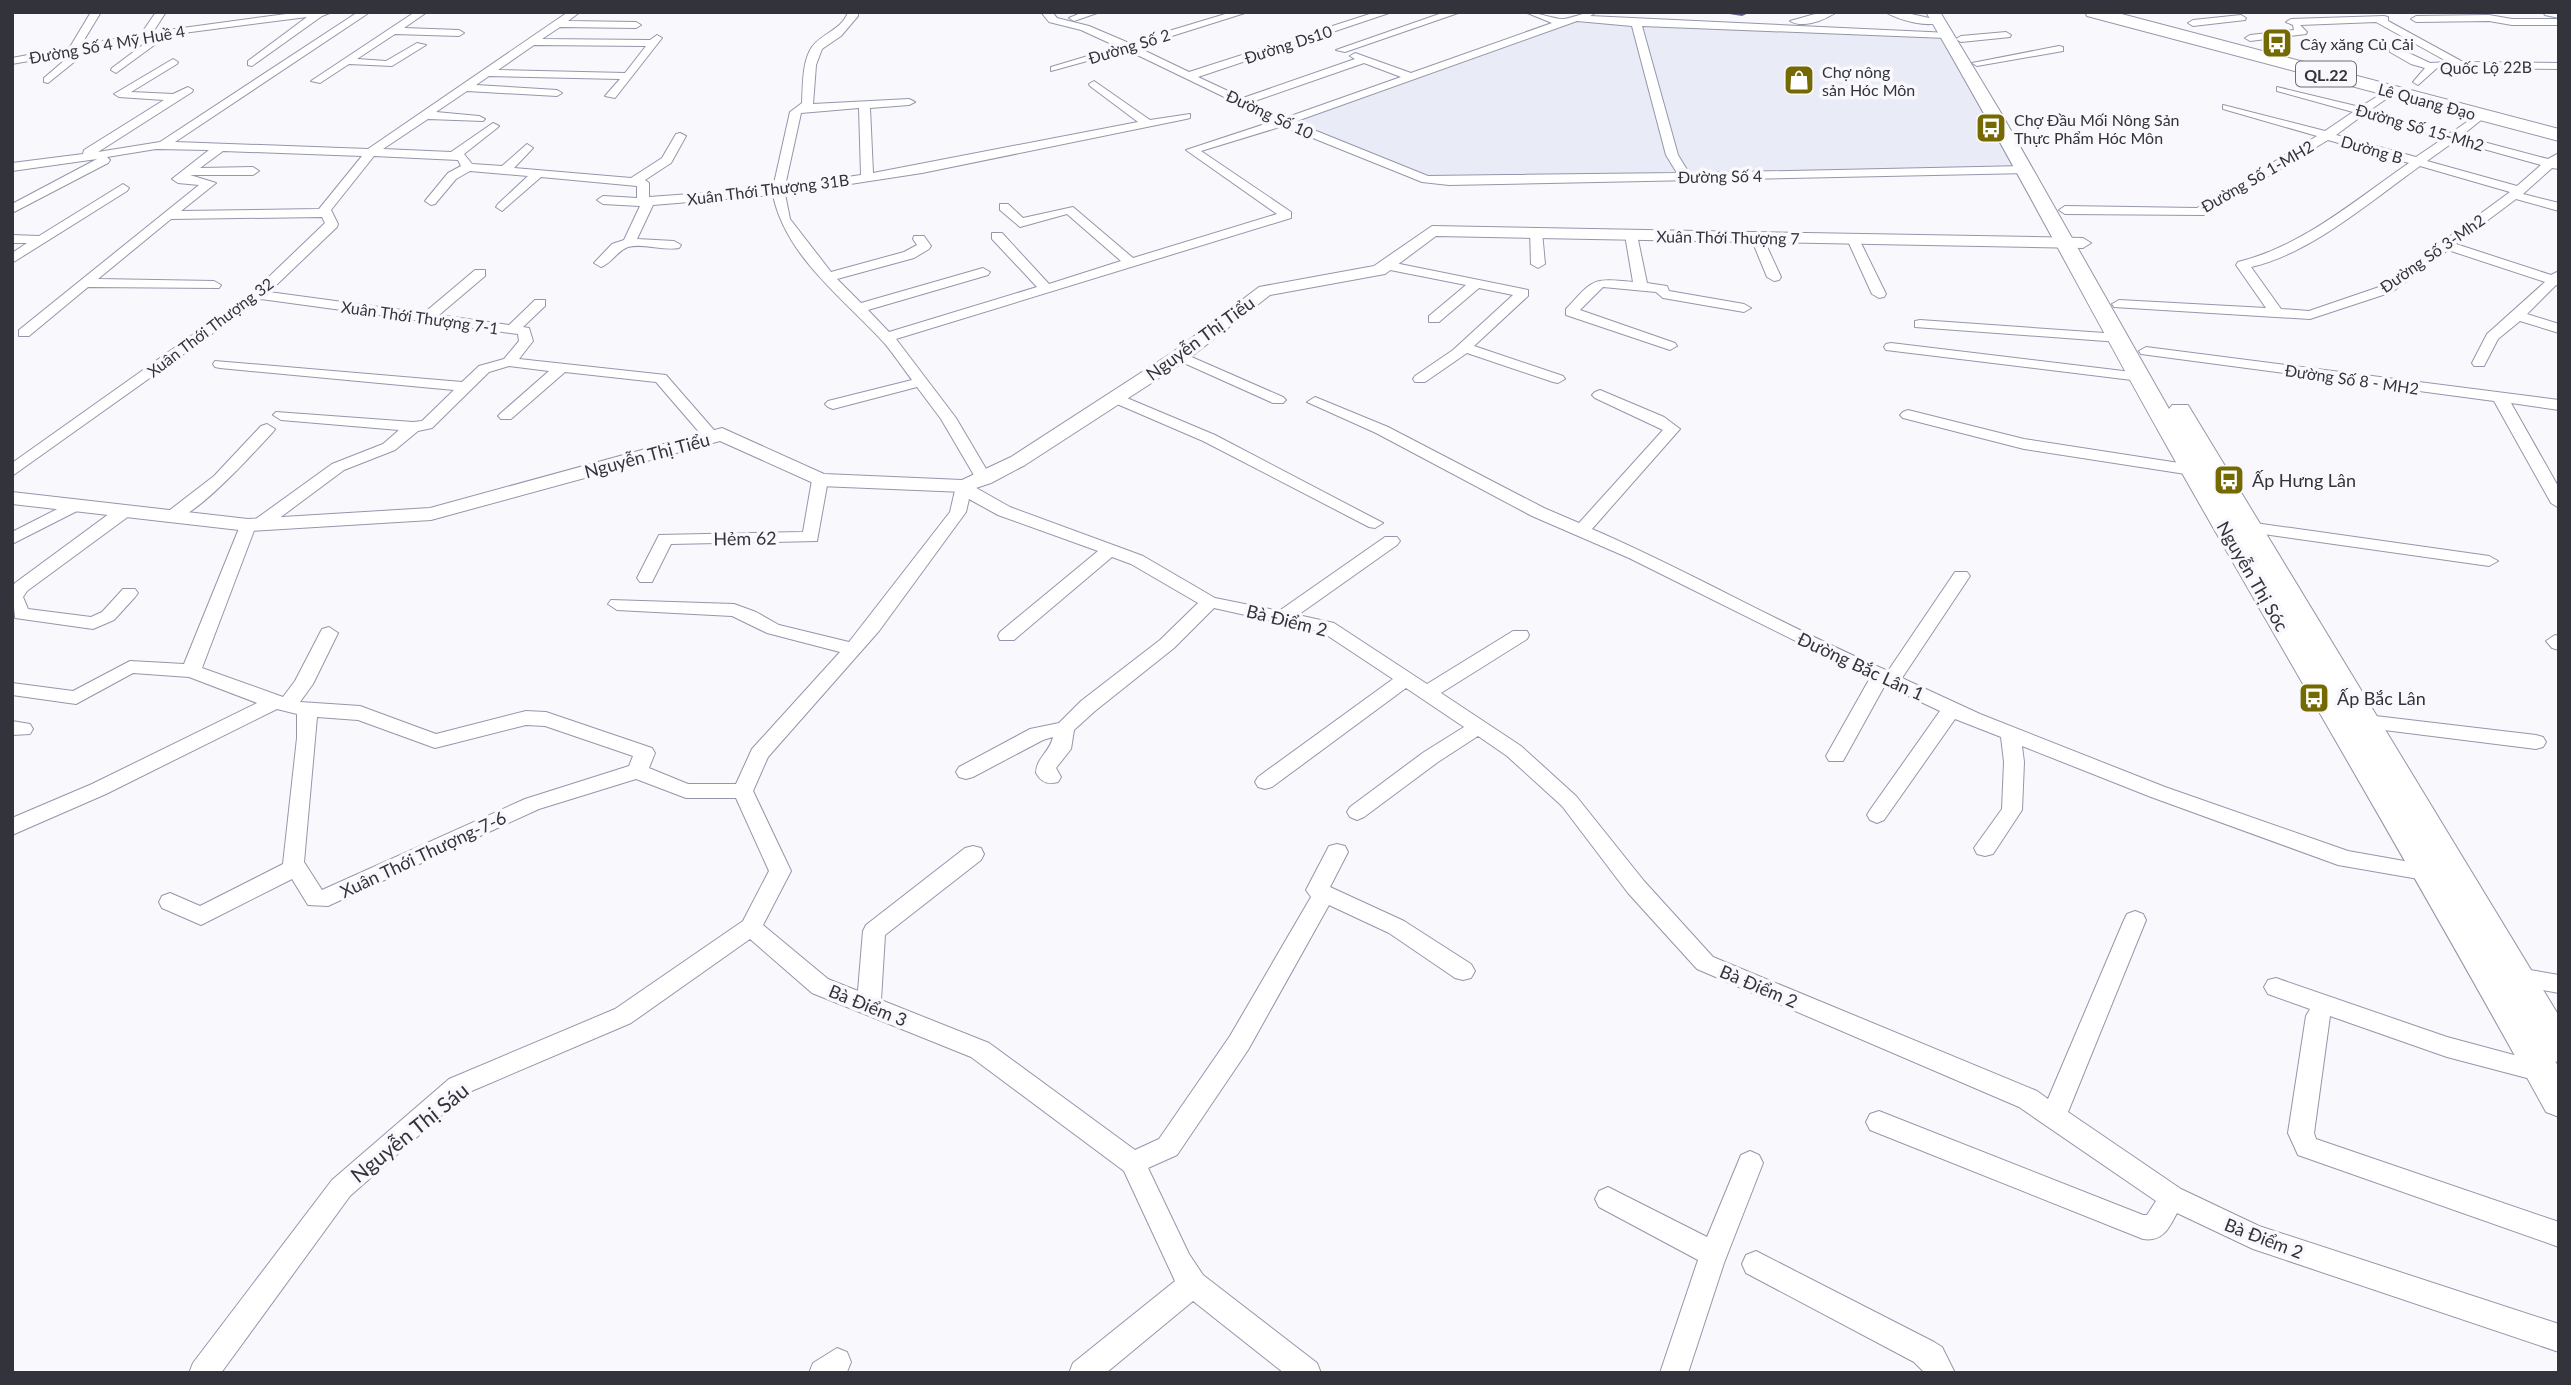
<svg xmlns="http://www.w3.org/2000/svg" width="2571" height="1385" viewBox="0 0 2571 1385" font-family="Lato,sans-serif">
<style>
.built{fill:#e9ebf6}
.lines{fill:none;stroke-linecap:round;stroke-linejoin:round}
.minor-casing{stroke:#9497ab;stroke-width:2}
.tertiary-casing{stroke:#9497ab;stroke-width:2}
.secondary-casing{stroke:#9497ab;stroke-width:2}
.trunk-casing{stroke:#9497ab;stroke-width:2}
.minor{fill:#fff;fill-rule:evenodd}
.tertiary{fill:#fff;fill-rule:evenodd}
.secondary{fill:#fff;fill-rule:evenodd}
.trunk{fill:#fff;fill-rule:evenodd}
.wall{fill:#636691}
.labels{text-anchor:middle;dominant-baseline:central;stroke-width:7;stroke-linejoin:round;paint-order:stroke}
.far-poi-label{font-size:16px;fill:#32333b;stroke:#f8f8fd;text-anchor:start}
.far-street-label{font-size:16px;fill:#32333b;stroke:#f8f8fd}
.shield{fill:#f8f8fd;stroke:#6d6e75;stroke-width:2}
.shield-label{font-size:16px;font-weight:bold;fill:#32333b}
.street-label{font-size:18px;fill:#32333b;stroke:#f8f8fd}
.poi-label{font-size:18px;fill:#32333b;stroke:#f8f8fd;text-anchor:start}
.near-street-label{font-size:21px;fill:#32333b;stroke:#f8f8fd}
</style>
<rect width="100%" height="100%" fill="#f8f8fd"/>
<path class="built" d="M1579,20l363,16 73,129 -5,3 -577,9 -140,-55z"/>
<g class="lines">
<g class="minor-casing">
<g id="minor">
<path d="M91,12h10l-20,33 60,-11 15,-22h10l-13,20 148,-20h31l-10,4 -70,50 -4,-1v-4l59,-44 -139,18 -52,38 -5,-3 1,-2 40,-30 -63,12 -41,33 -4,-1v-4l29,-25 -61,11v-6l58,-11z"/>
<path d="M358,12h12l-195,130 193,7 200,-137h12l-12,9 68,1 5,3 -5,3 -76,-1 -18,12 108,1 7,-5 5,3 -47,60 -10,-2 15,-17 -131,-3 -13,9 81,5 5,3 -5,3 -90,-5 -31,21 43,4 6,3 -2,2 -55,-2 -45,30 68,3 42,-29 6,3 -2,2 -33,26 8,10 30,2 25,-22 6,4 -19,20 117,10 31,-20 14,-24 4,-1 6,3 -15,27 -26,17 4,3v14l124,-9 17,-76 12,-9c1,-17 0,-42 10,-56 10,-14 30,-17 36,-35h10v4l-17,20 -19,13 -6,16 -3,39 96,-5 6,3 -6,3 -39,3 3,65 265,-51 -48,-36 -1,-2 5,-3 56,39 40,-6v4l-4,1 -264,54 -137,21 5,25 41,53 73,-20 13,-7 -4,-6 1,-3h10l7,10 -2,3 -15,9 -77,21 24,24 122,-35 7,4 -2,3 -120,35 21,22 148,-45 -45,-48v-6h10l47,51 72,-23 -54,-47 -47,13 -20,-17v-6h8l15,14 50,-11 60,51 144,-44 -91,-64 88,-29 -147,-71 -76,21v-4l67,-20 -37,-17 -32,-8 -8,-10h11l5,6 32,8 40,17 103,-31h16l-111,35 52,25 187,-60h16l-194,65 45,21 112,-39 -5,-3 5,-3 56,20 141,-50 -27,-11c12,0 31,8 39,7 12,-2 20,-7 33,-7l-7,4 360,17 1,2 -5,3 -304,-12 36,129 11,18 336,-7 6,4 -2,3 -580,12 -27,-3 -139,-56 -82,25 90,61v6l-395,121 60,79 36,61 -8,5 -6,-2 -37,-63 -24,-32 -84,22 -5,-2 -3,-3 3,-3 84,-21c-9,-12 -17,-24 -26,-35 -39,-44 -100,-87 -113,-150l-120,10 -16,34 37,2 7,4 -2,3c-17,3 -35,-5 -51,-1 -11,4 -16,16 -27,20l-7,-4 18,-19 12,-4 16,-34 -37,-2 -6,-4 6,-4 34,2v-12l-96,-9 -39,34 -6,-4 2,-3 30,-28 -58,-5 -14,8 -21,25 -4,1 -6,-4 23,-28 13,-7 -3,-6 -84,-4 -43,54 7,14 -1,3 -68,65 155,21 51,-43h10v6l-46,39 70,10 26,-25h10v6l-22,21 6,1 4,13 -14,18 147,16 54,62 -2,3h-12l-50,-58 -91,-10 -54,47h-10l-3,-3 3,-3 48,-42 -40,-5 -20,6 -57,56 -14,3 -23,19 -51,20 -78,58h-11l-53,140 81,29 12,-16 27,-52 7,-2 9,6 -25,51 -13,18 60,4 76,28 90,-23 20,1 106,36 3,5 -6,15 39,16h48l16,-35 88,-97 -73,-19 -35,-17 -115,-6 -9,-6 3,-4 123,4 22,8 23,13 70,17 101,-130 6,-26 8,-5 46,26 133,49 72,42 64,13 106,-74h12l3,4 -3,4 -99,70 36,8 93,61 86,-53h14l2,4 -2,4 -86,54 80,53 55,50 68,85 69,76 324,134 11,8 76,-179 3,-6 8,-3 8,3 3,6 -78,192 113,77 78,37 300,98v28l-306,-103 -76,-36c-8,15 -14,29 -34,26l-273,-109 -4,-8 4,-8 9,-3 264,104h4l9,-14 -137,-94 -322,-138 -69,-76 -66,-87 -55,-50 -29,-20 -40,26 -74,55 -7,3 -7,-3 -3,-5 3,-5 74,-55 40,-25 -58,-39 -134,99 -7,2 -7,-2 -3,-5 3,-5 135,-98 -71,-47 -108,-24 -40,40 -79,63 -21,19 -3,19 -15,19 5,9 -3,5c-10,3 -17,0 -22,-9 0,-15 14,-21 17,-36l-10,3 -70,37 -7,2 -7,-2 -3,-5 3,-5 71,-38 29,-6 22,-22 79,-61 38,-37 -67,-39 -19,-7 -98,83h-14l-2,-4 2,-4 98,-81 -100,-36 -29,-16 -3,13 -87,119 -111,126 -15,34 38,80 -28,54 65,54 30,12 5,-60 3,-6 99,-77 8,-2 8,2 3,6 -3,6 -96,75 -4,65 108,43 146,107 24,-11 71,-103 81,-139 -5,-7 23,-44 8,-2 8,2 3,6 -18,35 74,34 67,43 4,7 -4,7 -8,2 -8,-2 -66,-45 -60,-28 -81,145 -71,105 -29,13 41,86 14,21 114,88 4,10h-37l-91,-72 -87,72h-37l4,-10 102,-82 -51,-110 -153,-114 -159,-64 -62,-54 -119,84 -164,70 -117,103 -129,177h-32l4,-10 139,-183 117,-101 166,-70 128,-88 26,-50 -33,-73h-50l-50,-19 -97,30 -211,97 -20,-1 -16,-26 -91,46 -39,-17 -3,-6 3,-6 8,-3 30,13 83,-42 14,-126v-24l-20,-5 -171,85 -94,41v-17l80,-34 165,-81 -68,-26 -56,-4 -57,31 -64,-9v-12l61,8 57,-30 54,3 58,-143h11l79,-57 51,-20 16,-14 -118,-10 -8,-5 3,-3 137,10 9,-1 32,-31 -234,-22 -5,-1 -2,-3 2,-3 247,21 17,-16 25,-7 15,-18 -1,-7 -257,-35 -249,177v-13l241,-171 72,-69 -3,-6 -151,2 -73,60 116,2 7,4 -2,3 -131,-1 -59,49h-10v-6l180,-145 -21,-2 -6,-4 37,-29 -53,-1 -49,8 3,3 -2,3 -96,50v-9l85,-45 -85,12v-8l71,-9 1,-4 80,-50 -45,-3 -5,-3 59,-35 5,3 -1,2 -46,28 42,2 15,-7 5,3 -1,2 -94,60 62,-10zM1577,21l55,5 34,129 11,18 -249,3 -134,-54zM534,45l112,1 -21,27 -127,-3zM1364,63l37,14 -116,41 -33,-16zM859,108l2,67 -76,11 16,-73zM223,151l139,5 -43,53 -138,2 35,-28 -26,-8h63l6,-4 -6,-4 -53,1zM317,717l41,3 77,28 91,-23 19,1 88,30 -4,10 -104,33 -203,91 -18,-28z"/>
<path d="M415,12h12l-23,16 55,2 5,3 -5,3 -64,-2 -38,25 29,2 31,-18 9,2 -34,21 -43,-2 -29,19 -9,-2z"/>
<path d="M1083,12h17l-26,9 -5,-3z"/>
<path d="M1445,12h16l-116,40 -9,-2z"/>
<path d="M1822,12h15c-13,8 -33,17 -47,9z"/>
<path d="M1885,12h17l41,9c-14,8 -44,-1 -58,-9z"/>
<path d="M2241,15l5,3 -1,2 -52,6 -5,-3 5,-3z"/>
<path d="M2489,15l23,4h47v6h-47l-23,-4 -73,1 -5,-3 5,-3z"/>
<path d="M2384,16l4,1v4l75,41 96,1v6l-122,-1 -19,17 -5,-3 12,-14 -14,-4 -21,-12v-4h8l32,15 18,-1 -72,-40 -76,3 7,7 -1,2 -56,7 -5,-3 5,-3 44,-5 -1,-5 -7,-3 5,-3z"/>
<path d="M2006,32l5,3 -1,2 -49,5 -5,-3 5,-3z"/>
<path d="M2059,46l4,1v4l-86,15 -5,-3z"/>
<path d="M2277,87l83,20 31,-19 4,1v4l-25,17 81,23 30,-21 6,3 -2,2 -24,19 87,23 11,-6v16l-7,-1 -29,26 36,9v8l-43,-12 -60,45 95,31 8,-4v15l-3,-1 -29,29 32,10v9l-39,-12 -22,18 -14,27h-10l-2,-3 15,-29 58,-52 -97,-32 -56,42 -82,27 -196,-12 -2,-3 7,-4 147,8 -30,-43 2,-3c65,-16 117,-62 171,-99l-81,-23 -124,75 -139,-1 -6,-4 6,-4 132,2 120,-72 -94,-27v-4l102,26 28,-19 -76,-21zM2363,115l81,23 -28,19 -80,-22zM2455,141l86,24 -24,21 -90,-25zM2420,166l90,26 -128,94 -73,25 -28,-2 -30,-42c59,-13 120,-66 169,-101z"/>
<path d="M123,184l6,4 -2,3 -115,72v-10l15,-10h-15v-8l27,1z"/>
<path d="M1536,228l6,4 3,32 -7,4 -7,-4 -1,-32z"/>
<path d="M1631,231l6,4 10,48 20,3 2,5 75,13 7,4 -7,4 -81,-14 -7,-6 -53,-5 -23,23 95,33 2,3 -7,4 -104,-35v-6c28,-30 25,-31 67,-27l-8,-47z"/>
<path d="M1757,234l6,4 18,39 -2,3 -5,1 -7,-4 -16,-39z"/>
<path d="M1853,235l6,4 27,55 -2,3 -5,1 -7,-4 -25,-55z"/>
<path d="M1385,261l143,29v6l-54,50 89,30 2,3 -7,4 -5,-1 -86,-29 -42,29h-10l-2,-3 2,-3 38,-26 60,-55 -34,-7 -40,34h-10v-6l37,-31 -86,-17v-6z"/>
<path d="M1920,320l199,14 7,4 -7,4 -204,-15v-6z"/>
<path d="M1891,343l249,30 7,4 -7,4 -254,-31 -2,-3 2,-3z"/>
<path d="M2146,347l413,53v10l-48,-7 48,85v20l-8,-5 -57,-102 -353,-47 -2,-3z"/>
<path d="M1180,352l103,45 3,3 -3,3h-10l-98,-44 -2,-3 2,-3z"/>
<path d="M1600,390l64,27 16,12 -88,100c100,43 195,99 296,142l67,-99h12l3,4 -68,102 78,36 185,73 183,64 90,16 3,6 -3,6 -8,2 -92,-16 -187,-68 -129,-51 2,16 -2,48 -29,44 -8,2 -8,-2 -3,-6 28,-39 2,-47 -3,-25 -46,-18 -71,101 -7,3 -7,-3 -3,-5 3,-5 70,-99 -55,-26 -42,76h-14l-3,-5 44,-78 -241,-120 -97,-42 -156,-83 -69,-31 8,-5 5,2 68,28 156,81 35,15 84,-93 -68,-32 -3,-3 3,-3z"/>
<path d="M1115,393l100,42 168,88 -8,5 -6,-1 -166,-86 -93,-40 -3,-3z"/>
<path d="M1908,410l116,29 168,26 8,5 -8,5 -168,-26 -121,-31 -3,-3 3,-3z"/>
<path d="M267,424l8,5 -2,3c-17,18 -84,94 -107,89l-2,-4 2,-4 48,-37 47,-50z"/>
<path d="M820,475l8,5 -11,61 -146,3 -19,38h-12l-3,-4 22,-43 144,-3 9,-52z"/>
<path d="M73,501l6,1 2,4 -2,4 -67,34v-12z"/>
<path d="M123,507l6,1 2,4 -2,4 -102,75 -4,6 5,12 63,8 11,-5 21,-23h12l3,4 -3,4 -21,23 -21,9 -78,-11 -3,-31 3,-4 102,-75z"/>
<path d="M2248,522l241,34 9,5 -9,5 -247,-35 -2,-4 2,-4z"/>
<path d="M2555,635l4,1v14l-7,-2 -6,-7z"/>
<path d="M2367,715l169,20 7,2 3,5 -3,5 -7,2 -176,-22 -3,-5 3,-5z"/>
<path d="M12,721l18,3 3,5 -3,5 -18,1z"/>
<path d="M2518,968l41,7v18l-49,-9 -4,-7 4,-7z"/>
<path d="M2276,978l171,59 104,28 3,7 -3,7 -9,3 -95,-25 -117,-41 -16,117 2,6 243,83v25l-261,-92 -10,-22 18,-117 4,-7 -42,-15 -4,-7 4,-7z"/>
<path d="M1750,1151l9,4 4,8 -39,100 -36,110h-28l38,-113 -99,-53 -4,-8 4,-8 9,-4 99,50 34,-82z"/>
<path d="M1756,1251l178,91 8,5 13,26h-30l-11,-11 -168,-89 -4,-9 4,-9z"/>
<path d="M837,1348l10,4 4,10 -4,10 -38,1 4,-10z"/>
</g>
</g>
<g class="tertiary-casing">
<g id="tertiary">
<path d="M2543,12h16v6l-14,-3z"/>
<path d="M1432,226l651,12 8,5 -8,5 -647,-12 -51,38 -115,21 -83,65 -162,105 -34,18 -27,9 -144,-6 -100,-45 -289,79 -183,11 -236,-27v-12l236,27 182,-11 292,-80 102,46 138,6 49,-23 162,-105 86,-65 115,-21z"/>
</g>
</g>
<g class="secondary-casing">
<path id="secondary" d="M1926,12h14l61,101 168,296 3,-4h16l3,5 368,606v47l-4,-2 4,6v50l-13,-5c-118,-215 -243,-426 -364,-639 -87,-153 -167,-309 -256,-461z"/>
</g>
<g class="trunk-casing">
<path id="trunk" d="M2085,12h29l445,117v12l-472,-125z"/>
</g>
<use href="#minor" class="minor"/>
<use href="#tertiary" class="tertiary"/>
<use href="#secondary" class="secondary"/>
<use href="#trunk" class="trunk"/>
</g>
<path class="wall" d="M1717,12h34l-9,4z"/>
<defs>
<g id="bus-square" transform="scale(1.575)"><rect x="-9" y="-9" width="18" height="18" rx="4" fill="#746a01" stroke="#f8f8fd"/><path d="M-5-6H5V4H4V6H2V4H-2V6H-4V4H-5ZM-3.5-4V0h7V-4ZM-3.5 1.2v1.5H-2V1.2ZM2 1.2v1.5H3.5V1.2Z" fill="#fff"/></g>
<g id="shop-square" transform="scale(1.575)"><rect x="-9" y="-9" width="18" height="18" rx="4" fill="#746a01" stroke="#f8f8fd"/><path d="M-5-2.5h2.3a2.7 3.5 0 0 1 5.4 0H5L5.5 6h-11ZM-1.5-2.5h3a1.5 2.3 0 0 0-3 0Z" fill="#fff"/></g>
</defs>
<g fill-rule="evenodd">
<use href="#bus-square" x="2277" y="43"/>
<use href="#shop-square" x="1799" y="80"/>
<use href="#bus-square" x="1991" y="128"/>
<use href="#bus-square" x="2229" y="480"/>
<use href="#bus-square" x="2314" y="698"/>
</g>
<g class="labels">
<g class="far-poi-label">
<text x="2300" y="43">Cây xăng Củ Cải</text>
<text x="1822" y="71">Chợ nông<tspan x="1822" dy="18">sản Hóc Môn</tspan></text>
<text x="2014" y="119">Chợ Đầu Mối Nông Sản<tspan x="2014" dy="18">Thực Phẩm Hóc Môn</tspan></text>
</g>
<g class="far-street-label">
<text transform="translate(107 44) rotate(-10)">Đường Số 4 Mỹ Huề 4</text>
<text transform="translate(1288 44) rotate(-18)">Đường Ds10</text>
<text transform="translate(1129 46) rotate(-17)">Đường Số 2</text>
<text transform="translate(2486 67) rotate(-1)">Quốc Lộ 22B</text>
<text transform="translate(2427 101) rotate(15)">Lê Quang Đạo</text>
<text transform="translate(1270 114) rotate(25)">Đường Số 10</text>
<text transform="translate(2420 127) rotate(16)">Đường Số 15-Mh2</text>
<text transform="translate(2372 149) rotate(16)">Dường B</text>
<text transform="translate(1720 176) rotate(-1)">Đường Số 4</text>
<text transform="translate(2257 176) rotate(-30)">Đường Số 1-MH2</text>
<text transform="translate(768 189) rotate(-7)">Xuân Thới Thượng 31B</text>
<text transform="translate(1728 237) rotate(1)">Xuân Thới Thượng 7</text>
<text transform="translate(2432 253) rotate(-35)">Đường Số 3-Mh2</text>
<text transform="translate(420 317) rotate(8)">Xuân Thới Thượng 7-1</text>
<text transform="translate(210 327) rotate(-37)">Xuân Thới Thượng 32</text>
<text transform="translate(2352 379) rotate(8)">Đường Số 8 - MH2</text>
</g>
<rect class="shield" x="2296" y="61.5" width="60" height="25" rx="5"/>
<g class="shield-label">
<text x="2326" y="74">QL.22</text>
</g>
<g class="street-label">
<text transform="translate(1200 338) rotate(-36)">Nguyễn Thị Tiểu</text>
<text transform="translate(647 455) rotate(-15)">Nguyễn Thị Tiểu</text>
<text transform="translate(745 538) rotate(-1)">Hẻm 62</text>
<text transform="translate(2253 576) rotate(60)">Nguyễn Thị Sóc</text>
<text transform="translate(1287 620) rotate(14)">Bà Điểm 2</text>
<text transform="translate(1861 666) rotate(25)">Đường Bắc Lân 1</text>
<text transform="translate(423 854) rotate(-25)">Xuân Thới Thượng-7-6</text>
<text transform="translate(1759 986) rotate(23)">Bà Điểm 2</text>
<text transform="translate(868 1005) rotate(22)">Bà Điểm 3</text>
<text transform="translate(2264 1238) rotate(21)">Bà Điểm 2</text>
</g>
<g class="poi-label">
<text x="2252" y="480">Ấp Hưng Lân</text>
<text x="2337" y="698">Ấp Bắc Lân</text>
</g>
<g class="near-street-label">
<text transform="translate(409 1132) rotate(-39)">Nguyễn Thị Sáu</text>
</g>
</g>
<rect width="2571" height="1385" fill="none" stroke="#32333b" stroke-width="28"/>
</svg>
